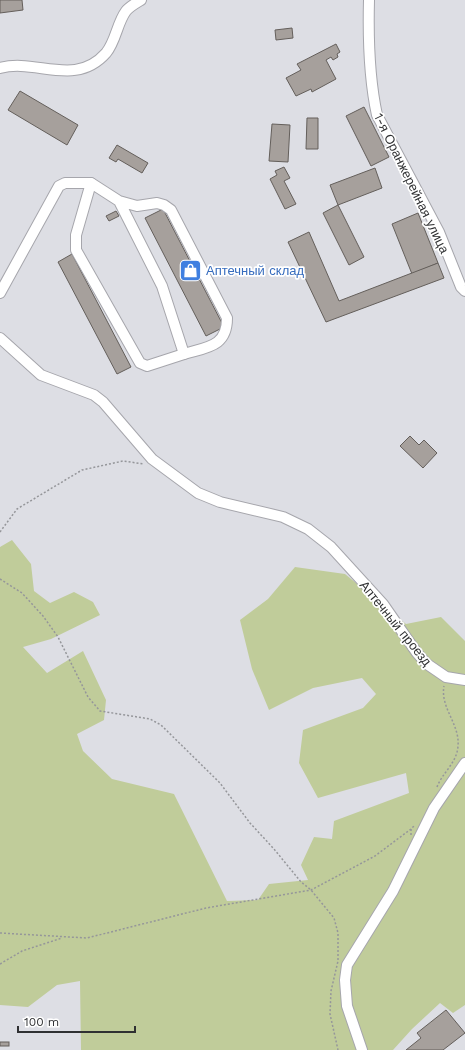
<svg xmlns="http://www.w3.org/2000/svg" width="465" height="1050" font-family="'Work Sans',sans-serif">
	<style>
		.green { fill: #c0cc9a }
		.building { fill: #a6a09c; stroke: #645f5b }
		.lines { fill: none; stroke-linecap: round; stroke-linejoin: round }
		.minor-casing { stroke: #a6a6ac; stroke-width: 12 }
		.path { stroke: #95969a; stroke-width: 1.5; stroke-dasharray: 2 2; stroke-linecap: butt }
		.minor { stroke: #fff; stroke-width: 10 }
		.labels { text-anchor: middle; stroke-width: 3.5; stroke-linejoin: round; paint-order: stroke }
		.street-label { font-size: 13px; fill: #2f3032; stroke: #fff }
		.shop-label { font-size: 13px; fill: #366cbe; stroke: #fff; text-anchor: start }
	</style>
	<rect width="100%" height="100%" fill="#dddee4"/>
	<polygon class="green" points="12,540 31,564 34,591 50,603 74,592 93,602 100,615 51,639 23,647 47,673 83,651 106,700 104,720 77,734 83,751 112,779 174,794 227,901 258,900 269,884 308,880 301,865 314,837 332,839 334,821 409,793 406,773 318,798 299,763 303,730 363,708 376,694 362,678 313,688 269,710 252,669 240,620 268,599 295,567 345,574 406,624 441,617 465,641 465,1005 453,1013 440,1003 412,1029 393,1050 81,1050 80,981 57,985 28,1007 0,1005 0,547"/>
	<g class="building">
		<polygon points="0,0 22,0 23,10 0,13"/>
		<polygon points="292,28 293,38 276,40 275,30"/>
		<polygon points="336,44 340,52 337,54 338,57 333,60 331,57 326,60 336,79 312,92 311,89 296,96 286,78 301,70 297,64"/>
		<polygon points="20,91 78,125 67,145 8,110"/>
		<polygon points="364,107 389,157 371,166 346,116"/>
		<polygon points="307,118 318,118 318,149 306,149"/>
		<polygon points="272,124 290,125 288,162 269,161"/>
		<polygon points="117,145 148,163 142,173 118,159 116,162 109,158"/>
		<polygon points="284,167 290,178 284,181 296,204 285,209 270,179 277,175 275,171"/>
		<polygon points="375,168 382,188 338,205 330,185"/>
		<polygon points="338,205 364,257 349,265 323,213"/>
		<polygon points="163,209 224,327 206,336 145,218"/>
		<polygon points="116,211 119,216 109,221 106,216"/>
		<polygon points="418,213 438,263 412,274 392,224"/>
		<polygon points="309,232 339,301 438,263 444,278 326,322 288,242"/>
		<polygon points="72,254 131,367 117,374 58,262"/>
		<polygon points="410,436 419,445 424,440 437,453 423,468 400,446"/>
		<polygon points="446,1010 465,1033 443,1050 406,1050 421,1038 417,1033"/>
		<rect x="0" y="1042" width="9" height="4"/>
	</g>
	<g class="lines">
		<defs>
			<g id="minor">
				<path d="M 369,0 C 368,38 369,78 377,115 L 439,232 L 461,287 L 465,291"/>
				<path d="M 0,68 C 36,58 75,88 106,53 C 116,41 117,23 126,11 C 129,7 136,3 141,0"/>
				<polyline points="91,183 76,235 76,250 140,363 147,366 184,354"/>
				<path d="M 0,293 L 59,186 L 65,183 L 91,183 L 119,201 L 137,206 L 157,203 L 164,205 L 171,210 L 227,318 C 227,347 207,347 184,354 L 162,286 L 119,201"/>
				<polyline points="0,338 41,375 94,395 103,402 152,459 198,493 220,502 283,517 308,529 331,547 383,604 417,653 427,664 446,677 465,680"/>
				<polyline points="362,1050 347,1006 345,980 347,965 393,891 434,808 465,763"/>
			</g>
		</defs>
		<use href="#minor" class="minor-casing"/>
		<g class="path">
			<polyline points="0,532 17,509 82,470 123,461 144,464"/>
			<polyline points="0,579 22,593 43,616 58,637 88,697 100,711 150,719 161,725 220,783 250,823 274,849 301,882 311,890 334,918 338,933 338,961 331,991 330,1014 338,1050"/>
			<path d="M 437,787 C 442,773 457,763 458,746 C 460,724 440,708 444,686"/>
			<polyline points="411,835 411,829 415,825"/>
			<polyline points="0,933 87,938 206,908 311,890 375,856 411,829"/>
			<polyline points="0,964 22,951 62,938"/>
		</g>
		<use href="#minor" class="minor"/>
	</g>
	<defs>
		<symbol id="shop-square" viewBox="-11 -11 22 22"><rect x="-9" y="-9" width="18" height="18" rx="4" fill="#3f7fe0" stroke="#fff"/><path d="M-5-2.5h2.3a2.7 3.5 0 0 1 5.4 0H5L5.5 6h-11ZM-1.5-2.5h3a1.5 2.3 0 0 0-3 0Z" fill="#fff"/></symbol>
	</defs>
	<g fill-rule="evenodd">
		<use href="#shop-square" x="178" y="258" width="25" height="25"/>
	</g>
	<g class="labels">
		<g class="street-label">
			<text transform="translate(412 183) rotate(64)" y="5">1-я Оранжерейная улица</text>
			<text transform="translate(396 623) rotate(51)" y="5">Аптечный проезд</text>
		</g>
		<g class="shop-label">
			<text x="206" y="275">Аптечный склад</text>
		</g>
	</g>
	<path d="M18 1026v6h117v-6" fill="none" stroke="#2f3032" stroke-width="2"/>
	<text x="24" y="1026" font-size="12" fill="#2f3032" stroke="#ffffff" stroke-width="3" paint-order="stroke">100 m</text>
</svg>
